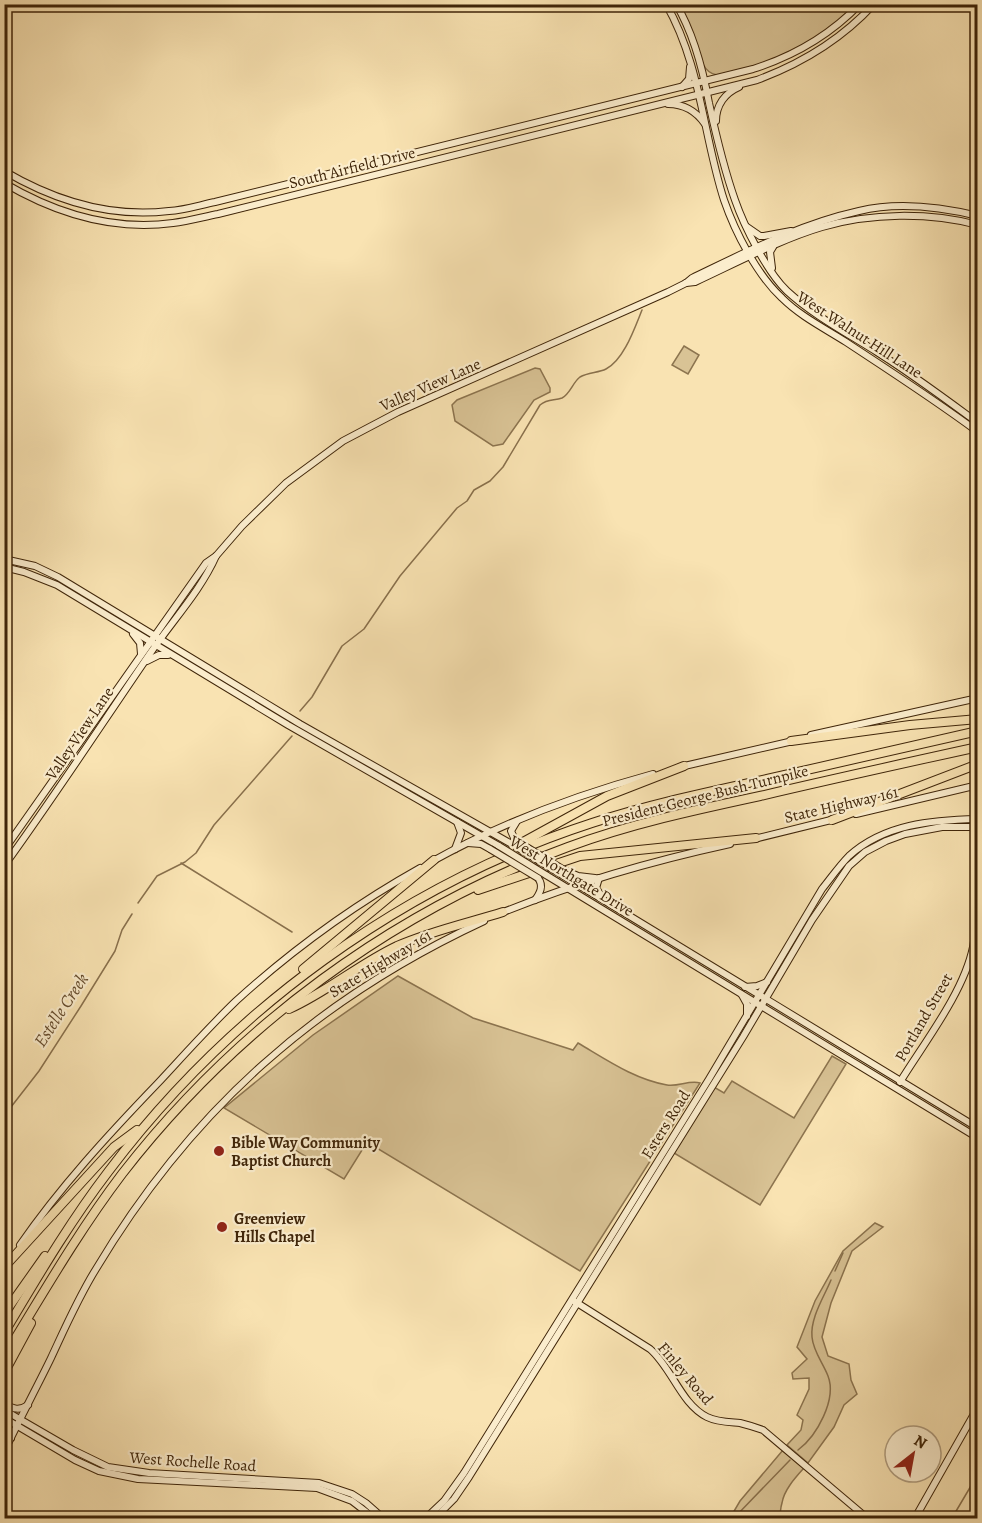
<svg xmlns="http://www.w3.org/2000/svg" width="982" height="1523" font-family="Alegreya,serif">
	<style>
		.green { fill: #d9c395; stroke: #8c744f; stroke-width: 1.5 }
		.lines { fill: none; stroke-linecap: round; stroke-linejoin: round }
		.stream { stroke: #89704c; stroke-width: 1.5 }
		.secondary-casing { stroke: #3f2509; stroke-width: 8 }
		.highway-casing { stroke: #3f2509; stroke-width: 10 }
		.secondary { stroke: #fbedcd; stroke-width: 6 }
		.highway { stroke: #f9e3b2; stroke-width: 8 }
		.secondary-bridge-casing { stroke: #3f2509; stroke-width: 8; stroke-linecap: butt }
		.secondary-bridge { stroke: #fbedcd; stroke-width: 6 }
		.poi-dot { fill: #8f2418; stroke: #fbedcd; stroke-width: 2 }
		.labels { text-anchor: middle; stroke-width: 4.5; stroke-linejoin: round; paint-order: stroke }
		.street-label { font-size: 16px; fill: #3f2509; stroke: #fbedcd }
		.poi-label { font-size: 16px; font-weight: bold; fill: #3f2509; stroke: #fbedcd; text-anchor: start }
		.water-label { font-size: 18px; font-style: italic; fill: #644a2b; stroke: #fbedcd }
	</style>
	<rect width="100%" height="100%" fill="#f9e3b2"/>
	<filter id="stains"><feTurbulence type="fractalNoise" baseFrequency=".00333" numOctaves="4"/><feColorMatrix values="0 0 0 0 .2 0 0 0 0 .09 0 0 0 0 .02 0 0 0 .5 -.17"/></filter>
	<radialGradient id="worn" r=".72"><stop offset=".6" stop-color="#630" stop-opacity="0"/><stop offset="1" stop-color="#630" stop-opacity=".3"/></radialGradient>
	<g class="green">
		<path d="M 679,5 L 857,5 C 841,19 824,33 805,45 C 790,54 734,76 717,75 C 710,74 706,70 703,64 Z"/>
		<polygon points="684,346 699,355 688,374 672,365"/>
		<polygon points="535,368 540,369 550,388 550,392 534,400 503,444 493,446 455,421 452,405 457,400"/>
		<path d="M 398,976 L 473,1018 L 573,1050 L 578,1043 C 607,1060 634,1079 667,1085 C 678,1087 689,1080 700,1083 L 580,1271 L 367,1142 L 344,1179 L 224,1108 L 313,1035 Z"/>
		<polygon points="832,1056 846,1064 760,1205 674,1153 714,1087 724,1093 732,1081 794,1118"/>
		<polygon points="875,1223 883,1227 852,1251 831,1303 822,1337 828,1356 849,1364 851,1380 857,1394 844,1405 834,1427 808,1463 787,1445 801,1430 803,1420 797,1415 809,1389 809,1378 793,1379 792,1373 807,1359 797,1347 815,1301 843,1251"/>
		<path d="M 783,1450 L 804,1468 C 795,1478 784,1490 782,1503 C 780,1509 781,1513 779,1518 L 730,1518 L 740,1501 Z"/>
	</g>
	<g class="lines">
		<g class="stream">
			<path d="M 300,711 L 312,697 L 342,646 L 364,629 L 400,576 L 457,508 L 467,501 L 474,490 L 490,481 L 503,467 L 540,405 C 548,398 554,401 562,398 C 570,394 573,382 580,377 C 588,372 598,373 606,369 C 624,360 635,327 642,310"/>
			<polyline points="181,863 292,932"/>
			<polyline points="138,903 157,876 185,862 196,853 214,825 292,736"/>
			<polyline points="4,1116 39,1071 81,1006 115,951 122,930 132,914"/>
			<polyline points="835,1271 843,1253"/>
			<path d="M 798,1450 C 817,1436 837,1399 828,1376 C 823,1363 813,1351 812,1337 C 810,1318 824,1297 831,1280"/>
			<polyline points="734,1518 790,1460"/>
			<polyline points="952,1518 978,1474"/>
		</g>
		<defs>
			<g id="secondary">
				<path d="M 666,4 C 701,65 703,135 724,200 C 735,232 757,275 782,298 C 800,316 824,328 846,342 C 890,371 935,400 978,432"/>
				<path d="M 676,4 C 694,34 703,70 709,103 C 716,135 724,169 735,200 C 744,226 767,272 787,291 C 813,315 847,333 877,352 C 912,374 944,398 978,423"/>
				<polyline points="682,87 689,79 690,67"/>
				<path d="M 668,104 C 684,104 696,111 705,124"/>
				<path d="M 716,121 C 716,105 725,93 739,87"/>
				<path d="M 4,171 C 55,201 110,218 169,211 C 185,210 200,205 215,202 L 753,69 C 794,56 830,35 860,4"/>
				<path d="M 4,183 C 55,213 113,231 173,223 C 188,221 203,217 218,214 L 757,80 C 803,63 841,40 874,4"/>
				<polyline points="747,227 760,236 764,236 791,231"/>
				<polyline points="772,268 770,252 773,247"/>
				<path d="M 686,283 L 695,282 C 734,264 781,239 822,227 C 871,213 928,212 978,225"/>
				<polyline points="4,559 35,566 58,577 300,724 515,846"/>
				<polyline points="4,567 24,572 57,585 288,725 499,846"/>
				<polyline points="133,634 140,643 141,654"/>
				<polyline points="147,661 159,655 168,655"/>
				<polyline points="811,735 978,698"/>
				<polyline points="680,767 793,741"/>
				<polyline points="856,814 978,785"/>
				<polyline points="754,839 835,819"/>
				<polyline points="515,840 511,831 517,821"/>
				<polyline points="468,843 481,844 490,849"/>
				<polyline points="455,849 461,833 457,822"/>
				<path d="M 4,850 L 206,563 L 216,556 L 242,526 L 286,483 L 343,441 L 398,412 L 668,292 L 686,283 L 692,278 C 746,252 800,224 859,211 C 896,202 941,207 978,216"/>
				<path d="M 431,862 C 501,823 576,795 653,774"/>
				<path d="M 4,866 C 54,797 101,725 149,655 C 171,622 200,592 216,556"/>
				<polyline points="554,870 978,1128"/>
				<polyline points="564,870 578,876 595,878"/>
				<polyline points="546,875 978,1138"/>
				<polyline points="599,878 596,888 602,897"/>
				<path d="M 535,900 C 540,893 544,886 538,878"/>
				<path d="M 501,913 C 575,883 652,861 730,844"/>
				<polyline points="745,987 757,986 767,982"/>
				<polyline points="742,995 747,1004 747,1016"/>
				<path d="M 900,1082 C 924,1043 964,992 973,947 C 977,927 977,906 978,886"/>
				<path d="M 20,1245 C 60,1187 109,1134 158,1083 C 184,1055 209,1027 236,1001 C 292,950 354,905 420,868"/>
				<path d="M 574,1301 L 650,1349 C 672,1368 681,1404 707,1417 C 717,1422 729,1422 740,1423 C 748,1425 755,1427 763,1430 L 867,1518"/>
				<path d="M 4,1404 C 14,1409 19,1411 28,1405"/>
				<polyline points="4,1410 73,1450 108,1467 149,1473 319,1483 352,1494 366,1503 383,1518"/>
				<polyline points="4,1418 75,1460 99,1471 138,1479 317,1488 352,1501 374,1518"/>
				<polyline points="4,1425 8,1427 11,1438"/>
				<path d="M 4,1452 C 19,1420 36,1389 51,1358 C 65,1328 78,1298 96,1269 C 191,1110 316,999 484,921"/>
				<path d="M 426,1518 L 444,1501 L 464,1473 L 709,1079 L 822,889 C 831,878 839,866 849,856 C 884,824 932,820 978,819"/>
				<polyline points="435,1518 454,1499 469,1477 743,1037 812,920 849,866 865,852 886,841 905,834 942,827 978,827"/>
				<polyline points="915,1518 978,1407"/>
			</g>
			<g id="highway">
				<polyline points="791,741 910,725 978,719"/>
				<polyline points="832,820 978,764"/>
				<polyline points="514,847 607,796 684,766"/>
				<polyline points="478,890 580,856 756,838"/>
				<polyline points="303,969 434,860"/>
				<path d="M 289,1009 C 327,992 359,964 397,946 C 431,931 468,923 503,912"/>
				<polyline points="7,1264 114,1147 137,1130"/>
				<polyline points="4,1314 45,1256"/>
				<path d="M 4,1333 C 37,1278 69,1223 108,1172 C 229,1011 401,885 592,823 C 650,804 708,792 767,779 C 837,763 907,747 978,731"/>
				<path d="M 4,1357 C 42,1295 78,1232 122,1174 C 236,1027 392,911 568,847 C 630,824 695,810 760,796 C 832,779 905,763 978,747"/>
				<polyline points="4,1373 31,1323"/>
			</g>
		</defs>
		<use href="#secondary" class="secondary-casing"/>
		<use href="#highway" class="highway-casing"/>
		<use href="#secondary" class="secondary"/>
		<use href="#highway" class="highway"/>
		<defs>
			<g id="secondary-bridge">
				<polyline points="515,840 564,870"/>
				<polyline points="499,846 546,875"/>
				<polyline points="515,846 554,870"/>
				<polyline points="490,849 538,878"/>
			</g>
		</defs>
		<use href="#secondary-bridge" class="secondary-bridge-casing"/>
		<use href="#secondary-bridge" class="secondary-bridge"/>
	</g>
	<g class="poi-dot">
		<circle cx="219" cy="1151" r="6"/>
		<circle cx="222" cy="1227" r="6"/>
	</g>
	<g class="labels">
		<g class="street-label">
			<text transform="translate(352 167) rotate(-14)" y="6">South Airfield Drive</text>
			<text transform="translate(860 334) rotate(33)" y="6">West Walnut Hill Lane</text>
			<text transform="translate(430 384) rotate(-24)" y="6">Valley View Lane</text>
			<text transform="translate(79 733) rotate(-56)" y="6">Valley View Lane</text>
			<text transform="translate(705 795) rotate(-14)" y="6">President George Bush Turnpike</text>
			<text transform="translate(841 804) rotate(-13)" y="6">State Highway 161</text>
			<text transform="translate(572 875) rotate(31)" y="6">West Northgate Drive</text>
			<text transform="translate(380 963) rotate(-31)" y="6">State Highway 161</text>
			<text transform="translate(923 1017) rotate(-60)" y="6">Portland Street</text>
			<text transform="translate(665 1124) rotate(-58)" y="6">Esters Road</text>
			<text transform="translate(686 1373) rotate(50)" y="6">Finley Road</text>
			<text transform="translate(193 1461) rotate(4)" y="6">West Rochelle Road</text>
		</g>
		<g class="poi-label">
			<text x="231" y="1148">Bible Way Community<tspan x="231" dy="18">Baptist Church</tspan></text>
			<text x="234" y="1224">Greenview<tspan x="234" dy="18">Hills Chapel</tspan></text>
		</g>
		<g class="water-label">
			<text transform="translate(61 1010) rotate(-57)" y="6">Estelle Creek</text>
		</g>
	</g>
	<rect width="982" height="1523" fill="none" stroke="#f9e3b2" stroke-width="24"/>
	<rect x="6" y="6" width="970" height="1511" fill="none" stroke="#3f2509" stroke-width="3"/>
	<rect x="12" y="12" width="958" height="1499" fill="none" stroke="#3f2509" stroke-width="1.5"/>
	<g transform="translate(913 1454) rotate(31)"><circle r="28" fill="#fbedcd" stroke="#b09d7f" stroke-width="1.5"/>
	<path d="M0-4.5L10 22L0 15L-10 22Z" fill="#8f2418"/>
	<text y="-9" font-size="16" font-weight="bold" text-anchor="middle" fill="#3f2509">N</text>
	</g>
	<rect width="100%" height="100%" filter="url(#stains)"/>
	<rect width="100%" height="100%" fill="url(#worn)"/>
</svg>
